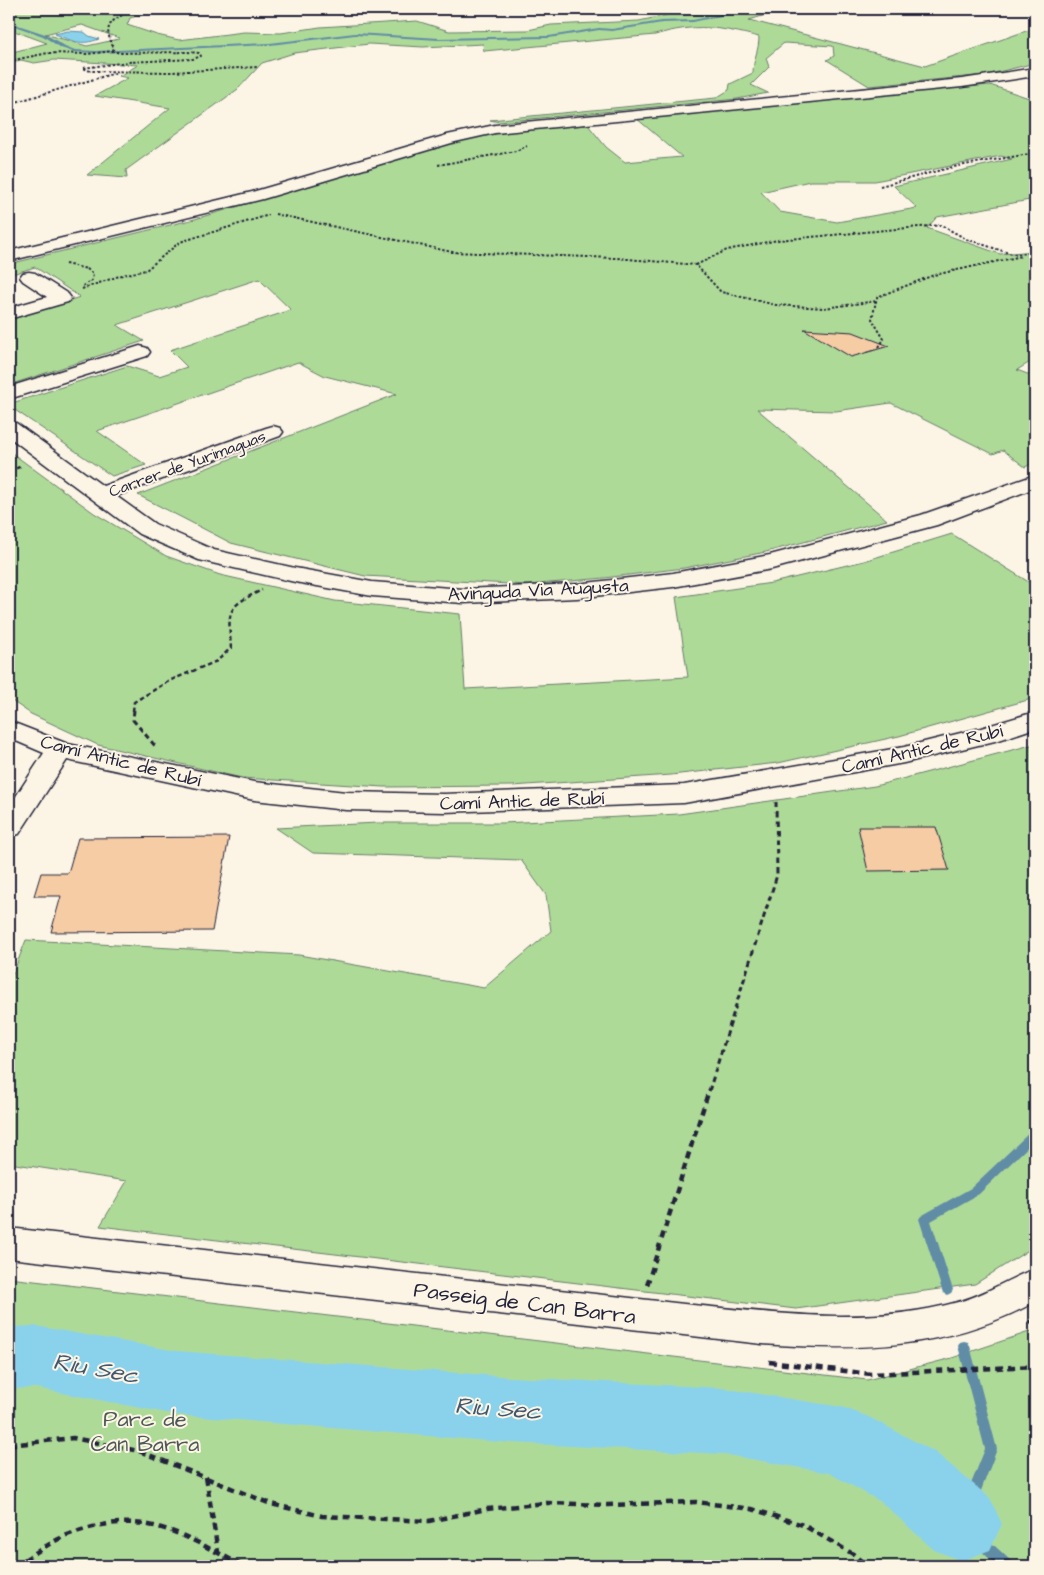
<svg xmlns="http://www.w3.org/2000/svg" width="1044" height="1575" font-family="'Architects Daughter',sans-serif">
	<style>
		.green { fill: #aeda98; stroke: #687e6a; fill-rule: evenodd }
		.water { fill: #8ad2eb; stroke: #608ca5 }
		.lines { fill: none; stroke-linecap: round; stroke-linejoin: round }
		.stream { fill: #608ca5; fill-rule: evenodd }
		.river { fill: #8ad2eb; fill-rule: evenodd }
		.building { fill: #f6cca5; stroke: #22223b }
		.minor-casing { stroke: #22223b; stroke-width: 3 }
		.major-casing { stroke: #22223b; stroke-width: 3 }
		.path-far3 { stroke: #22223b; stroke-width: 2; stroke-dasharray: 2.5 2; stroke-linecap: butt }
		.path-far2 { stroke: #22223b; stroke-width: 2.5; stroke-dasharray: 4.5 3; stroke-linecap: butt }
		.path-far1 { stroke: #22223b; stroke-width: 3; stroke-dasharray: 5.5 4; stroke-linecap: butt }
		.path { stroke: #22223b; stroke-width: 4.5; stroke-dasharray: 7 5; stroke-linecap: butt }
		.minor { fill: #fcf5e5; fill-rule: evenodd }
		.major { fill: #fcf5e5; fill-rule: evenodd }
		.labels { text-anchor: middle; stroke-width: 4; stroke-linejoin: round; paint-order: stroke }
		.far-street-label { font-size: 16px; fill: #22223b; stroke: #fcf5e5 }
		.street-label { font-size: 19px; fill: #22223b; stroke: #fcf5e5 }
		.near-street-label { font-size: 22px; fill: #22223b; stroke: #fcf5e5 }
		.near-park-label { font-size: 22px; fill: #4c5957; stroke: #fcf5e5 }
		.near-water-label { font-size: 24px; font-style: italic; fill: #415770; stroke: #fcf5e5 }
	</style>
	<rect width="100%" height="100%" fill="#fcf5e5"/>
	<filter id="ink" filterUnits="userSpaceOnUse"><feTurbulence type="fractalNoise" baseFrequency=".02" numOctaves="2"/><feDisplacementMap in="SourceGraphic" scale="10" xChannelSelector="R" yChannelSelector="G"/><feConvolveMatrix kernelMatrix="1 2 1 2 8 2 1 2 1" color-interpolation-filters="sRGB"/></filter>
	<g filter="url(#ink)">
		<g class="green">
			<path d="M 9,9 L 163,9 L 130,18 L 127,25 L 157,35 L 179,40 L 244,32 L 281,33 L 320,27 L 417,21 L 449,31 L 528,30 L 551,25 L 639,21 L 695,9 L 786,9 L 749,20 L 925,66 L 1032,29 L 1035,30 L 1035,63 L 986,75 L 869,86 L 827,60 L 834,56 L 833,46 L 784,43 L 766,58 L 769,67 L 751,85 L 768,93 L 737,99 L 499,122 L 490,120 L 716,98 L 729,90 L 730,84 L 753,73 C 753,59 759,51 759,37 C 720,27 694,23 655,35 L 484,51 L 483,44 L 423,47 L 369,44 L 294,53 L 262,63 L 238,89 L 126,170 L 127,178 L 87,175 L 170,108 L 95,96 L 128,78 L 119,76 L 138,65 L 54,60 L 34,63 L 21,60 L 9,63 L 9,53 L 47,43 L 9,29 ZM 82,25 L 119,38 L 119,39 L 87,46 L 45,34 Z"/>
			<path d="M 990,85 L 1035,100 L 1035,199 L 937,217 L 927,228 L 1000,254 L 1035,251 L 1035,359 L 1017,370 L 1035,377 L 1035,462 L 1025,467 L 1003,450 L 993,454 L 891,403 L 836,411 L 757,409 L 887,520 L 766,552 L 684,568 L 604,578 L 528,585 L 365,576 L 231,543 L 138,495 L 397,394 L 325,376 L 298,362 L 97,431 L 146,465 L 112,476 L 9,406 L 9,404 L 127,366 L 159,376 L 187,367 L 170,350 L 291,310 L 259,279 L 117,325 L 144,341 L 9,385 L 9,319 L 80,297 L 35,267 L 9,275 L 9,264 L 195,219 L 474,137 L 537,128 L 588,125 L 606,147 L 625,162 L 682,157 L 636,118 ZM 1001,156 L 1012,159 L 894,186 L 917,208 L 837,222 L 780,212 L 761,192 L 810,181 L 875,181 Z"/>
			<polygon points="9,451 94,513 166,556 220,575 335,601 460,614 465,689 688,677 676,597 772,583 864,561 952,534 1035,586 1035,698 899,736 778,763 671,775 512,786 384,787 242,778 98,745 31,714 9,699"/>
			<polygon points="1035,744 1035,1246 975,1284 796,1309 100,1226 127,1181 9,1163 9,984 26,940 299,955 484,988 551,931 546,895 521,860 313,853 276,828 378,823 503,823 679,814 875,786"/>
			<polygon points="9,1278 867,1380 952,1358 1035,1330 1035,1566 9,1566"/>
		</g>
		<path class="water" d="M 68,31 L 84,32 L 89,36 L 99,39 C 81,46 72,41 55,34 Z"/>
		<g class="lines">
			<g class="stream">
				<polygon points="746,9 753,9 693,22 662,23 612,31 599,30 549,38 439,40 355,35 270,45 96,53 73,52 61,48 43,36 9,24 9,22 45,34 65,46 75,50 96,51 270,43 355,33 439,38 549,36 599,28 612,29 662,21 693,20"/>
				<polygon points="1035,1130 1035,1140 979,1194 931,1221 953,1290 951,1293 947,1295 943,1293 919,1219 921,1216 971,1188 1031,1131"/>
				<polygon points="964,1341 968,1342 970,1346 997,1449 969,1522 1011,1561 1013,1566 997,1566 957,1528 955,1524 985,1449 958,1346 960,1342"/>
			</g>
			<polygon class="river" points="36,1326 177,1351 512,1377 722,1388 842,1407 869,1417 935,1452 990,1498 1002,1524 990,1550 962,1561 934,1550 881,1502 829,1473 722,1454 512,1443 177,1415 36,1388 9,1389 9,1327"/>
		</g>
		<g class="building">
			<polygon points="804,329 853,332 889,346 851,357"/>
			<polygon points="858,827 936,827 949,870 868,871"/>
			<polygon points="229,837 212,931 51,932 61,896 34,896 41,873 68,873 78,838"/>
		</g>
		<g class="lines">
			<defs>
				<g id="minor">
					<polygon points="29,272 35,273 68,294 71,298 68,302 9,319 9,308 47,297 23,281 20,277 23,273"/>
					<polygon points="140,346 147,348 150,352 147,356 9,399 9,387"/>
					<polygon points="9,421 16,423 103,486 266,428 273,426 280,428 283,432 280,436 116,496 155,524 214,550 295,568 372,582 463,589 577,584 673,573 770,555 921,515 1035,475 1035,488 937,525 772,569 673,587 577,598 463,603 372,596 295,582 199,560 139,534 9,437"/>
					<polygon points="1035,712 1035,728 999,740 904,763 684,803 444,812 346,810 254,800 67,760 19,834 9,837 9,807 44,753 9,738 9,721 68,744 254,782 346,792 444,794 684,785 904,747 981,728"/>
					<path d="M 9,1228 L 693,1305 C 779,1314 873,1326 958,1302 C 986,1295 1009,1278 1035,1269 L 1035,1302 C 945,1350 861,1351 762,1344 L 9,1258 Z"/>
				</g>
				<polygon id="major" points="1035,68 1035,76 962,87 495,133 455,142 263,199 9,261 9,251 252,192 447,135 495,125 962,79"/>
			</defs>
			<use href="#minor" class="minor-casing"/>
			<use href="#major" class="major-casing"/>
			<g class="path-far3">
				<polyline points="1028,9 1035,15"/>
				<path d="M 113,51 C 114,46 110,42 109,36 C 104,20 125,14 137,9"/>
				<polyline points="9,61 48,53 87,54 113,51 120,53 188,52 199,53 201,56 193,59 128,62 83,68 90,71 172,72 257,67"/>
				<polyline points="9,104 115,73"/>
				<polyline points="438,165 516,151 527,146"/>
				<polyline points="880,186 953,167 1035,153"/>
				<polyline points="275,214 452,252 616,258 696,265 721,292 776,305 824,308 877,301"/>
				<polyline points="65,264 87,269 93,274 92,280 81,287"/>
				<polyline points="696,265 727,250 778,240 941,225 966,239 1012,254 1035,253"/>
				<polyline points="82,289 122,275 146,270 180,242 269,215"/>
				<polyline points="879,347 884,339 872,319 877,297 934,275 1022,256"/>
			</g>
			<g class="path-far2">
				<polyline points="9,471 22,466"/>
				<path d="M 133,711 L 134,702 L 169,681 L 217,661 L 231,648 C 228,610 226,607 262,590"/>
			</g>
			<g class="path-far1">
				<polyline points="134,710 133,720 156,747"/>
				<polyline points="709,1091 777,875 776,802"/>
			</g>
			<g class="path">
				<polyline points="647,1285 709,1090"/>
				<polyline points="1030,1320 1035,1325"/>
				<polyline points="769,1362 871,1374 1035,1366"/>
				<polyline points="9,1445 73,1438 139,1451 271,1504 322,1516 429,1521 487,1509 547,1503 607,1505 696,1502 752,1509 803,1525 853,1554 867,1566"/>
				<polyline points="206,1477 218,1552"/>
				<path d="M 14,1566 C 32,1556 51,1541 70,1534 C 144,1507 179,1533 243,1566"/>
			</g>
			<use href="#minor" class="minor"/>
			<use href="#major" class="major"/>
		</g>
	</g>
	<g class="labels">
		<g class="far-street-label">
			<text transform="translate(187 463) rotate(-20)" y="6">Carrer de Yurimaguas</text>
		</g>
		<g class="street-label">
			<text transform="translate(538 589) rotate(-3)" y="7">Avinguda Via Augusta</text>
			<text transform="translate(922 748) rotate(-13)" y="7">Camí Antic de Rubí</text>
			<text transform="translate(121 760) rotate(14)" y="7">Camí Antic de Rubí</text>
			<text transform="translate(522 800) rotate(-2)" y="7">Camí Antic de Rubí</text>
		</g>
		<g class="near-street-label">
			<text transform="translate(525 1302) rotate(7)" y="8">Passeig de Can Barra</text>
		</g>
		<g class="near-park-label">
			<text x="145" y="1426">Parc de<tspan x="145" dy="25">Can Barra</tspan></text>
		</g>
		<g class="near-water-label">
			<text transform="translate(96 1368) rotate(10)" y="8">Riu Sec</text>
			<text transform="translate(498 1408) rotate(4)" y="8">Riu Sec</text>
		</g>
	</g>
	<rect width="1044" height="1575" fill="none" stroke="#fcf5e5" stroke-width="30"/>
	<rect x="15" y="15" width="1014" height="1545" fill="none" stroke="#22223b" stroke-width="2" filter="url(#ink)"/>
</svg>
